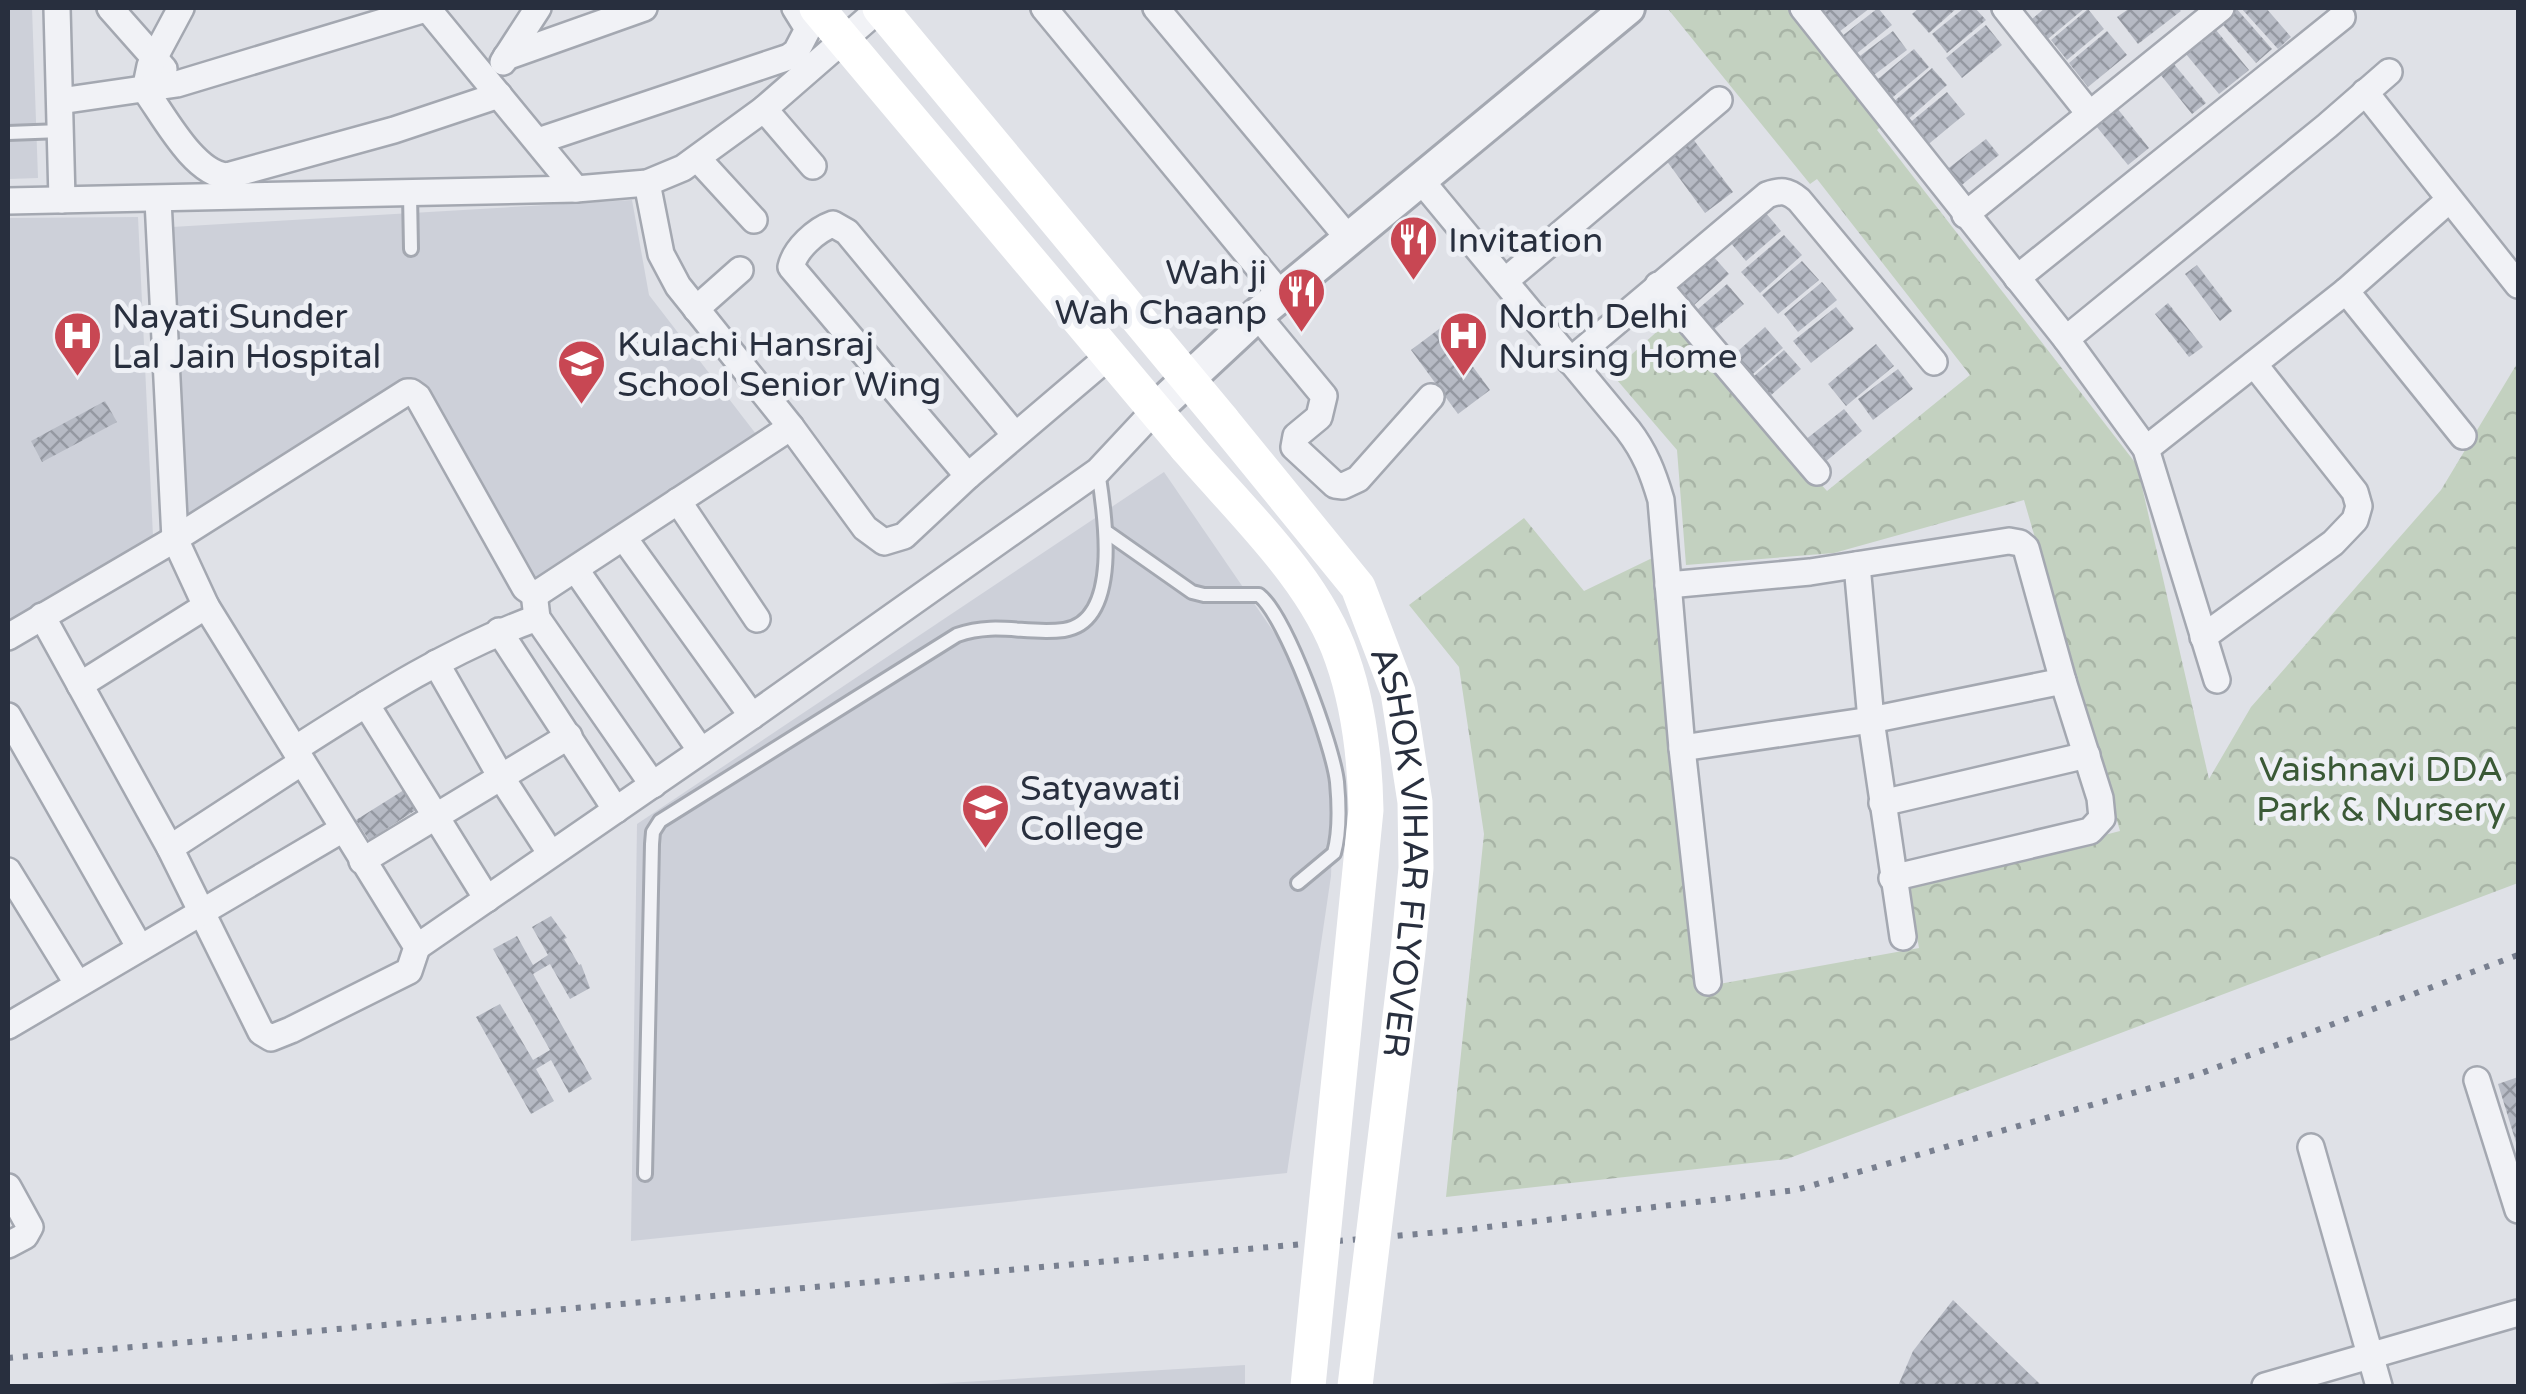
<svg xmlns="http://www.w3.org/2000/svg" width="2526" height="1394" font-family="'Varela Round',sans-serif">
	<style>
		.built { fill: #cdd0d9 }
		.park { fill: url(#park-crowns) }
		.building { fill: url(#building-cross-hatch) }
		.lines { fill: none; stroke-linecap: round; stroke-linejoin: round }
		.service-casing { stroke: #a4a8b1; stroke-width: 18 }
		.minor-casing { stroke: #a4a8b1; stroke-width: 30 }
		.tertiary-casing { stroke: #a4a8b1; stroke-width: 38 }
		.service { stroke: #f1f2f6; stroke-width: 12 }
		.minor { stroke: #f1f2f6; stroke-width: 25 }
		.tertiary { stroke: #f1f2f6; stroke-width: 32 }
		.secondary { stroke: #fff; stroke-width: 35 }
		.rail { stroke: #798090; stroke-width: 6; stroke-dasharray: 5 10; stroke-linecap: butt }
		.secondary-bridge { stroke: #fff; stroke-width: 35 }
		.labels { text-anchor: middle; stroke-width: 10; stroke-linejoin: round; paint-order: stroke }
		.poi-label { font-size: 35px; fill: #282f3e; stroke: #eef0f5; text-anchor: start }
		.park-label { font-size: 35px; fill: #3a5936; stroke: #eef0f5 }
		.street-label { font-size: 35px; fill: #282f3e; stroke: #eef0f5 }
	</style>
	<defs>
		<pattern id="park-crowns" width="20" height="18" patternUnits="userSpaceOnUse" patternTransform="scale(2.5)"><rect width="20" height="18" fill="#c3d1c0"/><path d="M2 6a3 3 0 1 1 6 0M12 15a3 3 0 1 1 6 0" fill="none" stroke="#a8b4a6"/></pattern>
		<pattern id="building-cross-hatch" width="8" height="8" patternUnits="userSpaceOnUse" patternTransform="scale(2.5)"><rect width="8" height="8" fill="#b6bac4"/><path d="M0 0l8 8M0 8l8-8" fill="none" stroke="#9498a1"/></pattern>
	</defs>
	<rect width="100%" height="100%" fill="#dfe1e7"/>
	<g class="built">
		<polygon points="8,8 32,8 38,178 8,179"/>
		<polygon points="632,200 649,295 756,434 536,583 413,379 181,525 172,227"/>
		<polygon points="138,217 153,537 8,625 8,218"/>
		<polygon points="1164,472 1295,663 1334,783 1331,876 1287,1173 631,1241 637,824"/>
		<polygon points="1245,1365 1245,1386 897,1386"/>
	</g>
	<polygon class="park" points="1792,8 1885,122 1877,130 2137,465 2209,779 2251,707 2441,490 2518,362 2518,883 1787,1159 1446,1197 1484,834 1459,667 1409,605 1524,518 1584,591 1675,547 1719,984 1919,948 1908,885 2120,831 2024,500 1834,553 1686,565 1677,450 1611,373 1672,318 1827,491 1970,375 1817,179 1810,184 1668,9"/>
	<g class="building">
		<polygon points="1822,8 1870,8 1835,35 1817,11"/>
		<polygon points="1878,8 1892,25 1851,58 1837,40"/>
		<polygon points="1919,8 1957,8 1929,33 1912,14"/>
		<polygon points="1964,8 1975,8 1986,20 1947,53 1932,34"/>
		<polygon points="2045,8 2085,8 2042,44 2026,24"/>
		<polygon points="2130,8 2178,8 2181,11 2138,44 2117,17"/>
		<polygon points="2229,8 2236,8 2272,49 2256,63 2217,18"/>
		<polygon points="2241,8 2266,8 2291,37 2278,49"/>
		<polygon points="2088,9 2104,29 2067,60 2051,40"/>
		<polygon points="2211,24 2249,70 2219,94 2181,48"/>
		<polygon points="1986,25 2002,45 1962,78 1946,58"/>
		<polygon points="1893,31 1907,50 1870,78 1856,59"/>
		<polygon points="2107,31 2127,55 2088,87 2069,63"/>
		<polygon points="1914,49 1929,67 1887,102 1872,84"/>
		<polygon points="2169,58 2206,103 2192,114 2156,69"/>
		<polygon points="1932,68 1947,85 1905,122 1890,105"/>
		<polygon points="1947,92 1965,114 1925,147 1907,125"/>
		<polygon points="2113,103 2149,148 2128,165 2092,121"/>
		<polygon points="1693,139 1733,192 1705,213 1666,160"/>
		<polygon points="1986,139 1999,155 1958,188 1945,171"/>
		<polygon points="1765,212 1781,231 1746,261 1730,242"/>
		<polygon points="1784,235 1802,255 1760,293 1741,272"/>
		<polygon points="1712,255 1729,274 1693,306 1676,287"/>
		<polygon points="1802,261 1819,280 1778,314 1762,295"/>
		<polygon points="2197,265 2232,311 2220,321 2185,274"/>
		<polygon points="1822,282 1837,300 1798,332 1784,314"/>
		<polygon points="1727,284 1744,304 1706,336 1690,316"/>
		<polygon points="2168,303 2203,347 2189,357 2155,314"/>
		<polygon points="1836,307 1854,329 1811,363 1793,341"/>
		<polygon points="1443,326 1490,390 1458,414 1411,350"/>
		<polygon points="1765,327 1783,348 1746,380 1729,359"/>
		<polygon points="1876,344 1894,366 1846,406 1828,384"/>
		<polygon points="1784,350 1801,369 1762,403 1745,384"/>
		<polygon points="1898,369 1913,389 1873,420 1858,399"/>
		<polygon points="105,401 117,422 42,462 31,441"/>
		<polygon points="1844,409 1862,431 1824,463 1805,440"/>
		<polygon points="407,788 419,808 369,840 356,820"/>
		<polygon points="551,916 567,938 564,939 579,965 581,964 590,988 570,999 550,964 533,974 592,1079 569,1093 551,1060 536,1069 554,1101 531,1114 476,1017 500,1004 533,1060 550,1050 493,949 517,936 533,965 548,955 532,927"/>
		<polygon points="2518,1077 2518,1149 2498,1084"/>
		<polygon points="1953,1300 2042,1386 1898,1386 1913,1351"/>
	</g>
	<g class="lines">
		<defs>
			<g id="service">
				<polyline points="8,133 61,131"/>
				<polyline points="410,194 411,249"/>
				<path d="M 1108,533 L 1192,592 L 1204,595 L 1259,595 C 1286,616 1333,746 1337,782 C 1339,804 1340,832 1334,853 L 1298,883"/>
				<path d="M 645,1174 L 652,844 L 653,832 L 660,821 L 957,635 C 997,621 1026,635 1064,630 C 1123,621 1104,509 1098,471"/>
			</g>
			<g id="minor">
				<polyline points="57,8 62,200"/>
				<polyline points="110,8 164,69"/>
				<path d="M 181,8 L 150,66 L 145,90 C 164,116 194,174 227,176 L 394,130 L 499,95"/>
				<polyline points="427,8 576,189"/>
				<polyline points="1044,8 1282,296"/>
				<polyline points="1156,8 1349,239"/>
				<polyline points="1803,8 2066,339 2146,449 2217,680"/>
				<polyline points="2005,8 2088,112"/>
				<polyline points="506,57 644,8"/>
				<polyline points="503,62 538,8"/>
				<polyline points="2365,92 2518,285"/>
				<polyline points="60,101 177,84 429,8"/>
				<polyline points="764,109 813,166"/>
				<polyline points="538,141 789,57 796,52 808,29 795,8"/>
				<polyline points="698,159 754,220"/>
				<path d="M 1419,178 L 1628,430 C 1645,452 1653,473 1661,500 L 1682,748 L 1708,982"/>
				<polyline points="647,183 661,254 678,286 791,427 865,528 884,542 904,536 968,476 1109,356"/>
				<polyline points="8,201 576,189 647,183 683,168 764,109 880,8"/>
				<polyline points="1965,215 2221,8"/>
				<polyline points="2017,278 2342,17"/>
				<polyline points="1505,281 1719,100"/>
				<polyline points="1658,285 1817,472"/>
				<polyline points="2346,291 2463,436"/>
				<polyline points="696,309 740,270"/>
				<polyline points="1257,315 1324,396 1319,417 1296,436 1294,447 1335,485 1343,486 1358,479 1431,397"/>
				<polyline points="2066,339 2327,126 2389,72"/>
				<path d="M 1570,361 L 1767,195 C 1781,190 1787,190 1799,200 L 1934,362"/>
				<polyline points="2146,449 2346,291 2449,200"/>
				<path d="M 968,476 L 791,267 C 795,249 816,230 833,224 L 847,232 L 1015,435"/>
				<polyline points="678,501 757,619"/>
				<polyline points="624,538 752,716"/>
				<polyline points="1857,565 1871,720 1903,937"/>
				<polyline points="576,570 701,751"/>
				<polyline points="1668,585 1810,572 2009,541 2020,543 2026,548 2063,681 2100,798 2102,818 2090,831 1892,878"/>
				<polyline points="535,601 537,618 653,785"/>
				<polyline points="42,616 170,848 261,1032 271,1038 291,1030 409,971 417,947 206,606 175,539 158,200"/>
				<polyline points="499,631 616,810"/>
				<polyline points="8,637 175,539 407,392 411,392 418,397 525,588 535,595 791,427"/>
				<polyline points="2203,637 2333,543 2355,520 2359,506 2355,492 2254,364"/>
				<polyline points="436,663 501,777 551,854"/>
				<polyline points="80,685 206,606"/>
				<polyline points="366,704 487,899"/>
				<polyline points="8,716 140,948"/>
				<polyline points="1682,748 1871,720 2063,681"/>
				<path d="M 295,749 C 373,699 450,649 537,618"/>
				<polyline points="1882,803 2087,755"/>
				<polyline points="170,848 302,762"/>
				<polyline points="362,861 569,736"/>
				<polyline points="8,871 77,983"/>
				<polyline points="417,947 752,716 1098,471 1155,410"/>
				<polyline points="8,1026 343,829"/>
				<polyline points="2477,1080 2518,1210"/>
				<polyline points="2311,1147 2379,1386"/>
				<polyline points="8,1187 30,1227 25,1236 8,1245"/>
				<polyline points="2265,1386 2518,1313"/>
			</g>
			<polyline id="tertiary" points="1155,410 1257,315 1628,8"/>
		</defs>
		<use href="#service" class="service-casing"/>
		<use href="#minor" class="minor-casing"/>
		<use href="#tertiary" class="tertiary-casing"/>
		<use href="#service" class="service"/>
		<use href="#minor" class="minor"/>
		<use href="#tertiary" class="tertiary"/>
		<g class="secondary">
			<polyline points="817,8 1187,448"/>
			<polyline points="880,8 1222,420"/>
		</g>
		<polyline class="rail" points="8,1358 1463,1230 1796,1190 2199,1074 2518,955"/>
		<g class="secondary-bridge">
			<path id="s1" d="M 1222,420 L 1358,587 L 1398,692 L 1415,802 L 1416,868 L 1408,951 L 1355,1386"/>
			<path d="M 1187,448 C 1240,510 1316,580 1342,658 C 1359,706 1365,759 1366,810 L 1308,1386"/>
		</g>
	</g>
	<defs>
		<symbol id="restaurant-pin" viewBox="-11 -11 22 30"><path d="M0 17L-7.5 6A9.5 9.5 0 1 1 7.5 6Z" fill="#c84753" stroke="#eef0f5"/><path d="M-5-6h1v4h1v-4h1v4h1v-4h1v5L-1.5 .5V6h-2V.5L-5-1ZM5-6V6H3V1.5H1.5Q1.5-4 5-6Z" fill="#fff"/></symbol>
		<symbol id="hospital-pin" viewBox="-11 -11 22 30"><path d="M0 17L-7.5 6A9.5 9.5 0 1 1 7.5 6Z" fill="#c84753" stroke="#eef0f5"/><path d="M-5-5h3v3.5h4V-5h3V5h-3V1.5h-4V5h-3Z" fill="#fff"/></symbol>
		<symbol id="school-pin" viewBox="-11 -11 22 30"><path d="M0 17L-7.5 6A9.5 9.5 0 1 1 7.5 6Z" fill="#c84753" stroke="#eef0f5"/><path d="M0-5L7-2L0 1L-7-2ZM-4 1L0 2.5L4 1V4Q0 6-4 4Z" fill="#fff"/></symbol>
	</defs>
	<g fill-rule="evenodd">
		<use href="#restaurant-pin" x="1386" y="212" width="55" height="75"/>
		<use href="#restaurant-pin" x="1274" y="264" width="55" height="75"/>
		<use href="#hospital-pin" x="50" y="308" width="55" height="75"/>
		<use href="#hospital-pin" x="1436" y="308" width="55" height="75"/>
		<use href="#school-pin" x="554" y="336" width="55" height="75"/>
		<use href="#school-pin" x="958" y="780" width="55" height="75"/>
	</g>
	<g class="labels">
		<g class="poi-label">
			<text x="1448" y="252">Invitation</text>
			<text x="1267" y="284" text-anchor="end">Wah ji<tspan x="1267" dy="40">Wah Chaanp</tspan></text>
			<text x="112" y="328">Nayati Sunder<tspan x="112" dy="40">Lal Jain Hospital</tspan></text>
			<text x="1498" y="328">North Delhi<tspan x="1498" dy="40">Nursing Home</tspan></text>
			<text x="617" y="356">Kulachi Hansraj<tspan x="617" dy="40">School Senior Wing</tspan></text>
			<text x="1020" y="800">Satyawati<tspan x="1020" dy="40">College</tspan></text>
		</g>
		<g class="park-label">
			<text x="2381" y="781">Vaishnavi DDA<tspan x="2381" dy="40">Park &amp; Nursery</tspan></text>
		</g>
		<g class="street-label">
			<text dy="12" stroke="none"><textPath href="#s1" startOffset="488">ASHOK VIHAR FLYOVER</textPath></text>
		</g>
	</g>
	<rect width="2526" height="1394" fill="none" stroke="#282f3e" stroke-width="20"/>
</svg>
